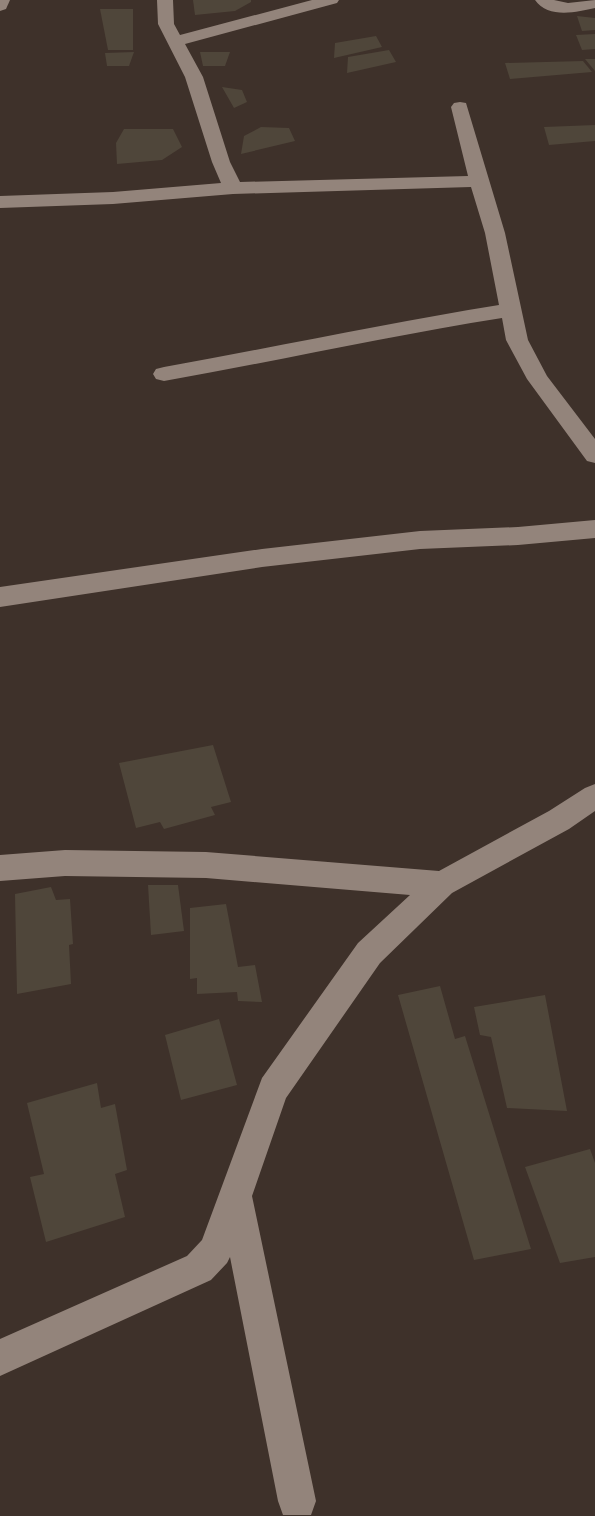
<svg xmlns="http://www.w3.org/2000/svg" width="595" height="1516" font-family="Lato,sans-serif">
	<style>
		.building { fill: #4f463a }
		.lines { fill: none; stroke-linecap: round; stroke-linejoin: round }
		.street { fill: #93847b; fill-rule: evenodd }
	</style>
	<rect width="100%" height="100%" fill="#3e312a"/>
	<g class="building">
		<polygon points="193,0 251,0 251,2 235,11 195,15"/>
		<polygon points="100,9 133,9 133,50 108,50"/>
		<polygon points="577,16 595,18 595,30 582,31"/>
		<polygon points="595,34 595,49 582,50 576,35"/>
		<polygon points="376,36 382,47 334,58 335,43"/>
		<polygon points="389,50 396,62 347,73 348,57"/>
		<polygon points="134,52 129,66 107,66 105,53"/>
		<polygon points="200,52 230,52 225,66 203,66"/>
		<polygon points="585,59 595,59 595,71"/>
		<polygon points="583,61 592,72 510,79 505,63"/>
		<polygon points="222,87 242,90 247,102 234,108"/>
		<polygon points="595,125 595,141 549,145 544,127"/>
		<polygon points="261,127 289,128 295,141 241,154 244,136"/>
		<polygon points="124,129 173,129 182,147 162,160 117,164 116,143"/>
		<polygon points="213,745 231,802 211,807 215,815 164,829 160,822 136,828 119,763"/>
		<polygon points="148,885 178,885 184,931 151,935"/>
		<polygon points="51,887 56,900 70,899 73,944 69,945 71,984 17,994 15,894"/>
		<polygon points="226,904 238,967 255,965 262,1002 238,1001 237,992 197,994 197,978 190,979 190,908"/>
		<polygon points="440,986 455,1039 465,1036 531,1249 474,1260 398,995"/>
		<polygon points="545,995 567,1111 507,1108 491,1037 480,1035 474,1007"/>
		<polygon points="219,1019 237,1085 181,1100 165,1035"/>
		<polygon points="97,1083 101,1108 115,1104 127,1170 115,1174 125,1217 46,1242 30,1177 44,1174 27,1103"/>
		<polygon points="590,1149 595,1163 595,1257 560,1263 525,1167"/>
	</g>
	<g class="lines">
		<g class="street">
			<polygon points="0,0 10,0 6,9 0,11"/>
			<path d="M 157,0 L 173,0 L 174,24 L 180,35 L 312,0 L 339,0 L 337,3 L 185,44 L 203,77 L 230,162 L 240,182 L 468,176 L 451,107 L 454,103 L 460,102 L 466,103 L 505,233 L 528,340 L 547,376 L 595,439 L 595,463 L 587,461 L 527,379 L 506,340 L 502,318 C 389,336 277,361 164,381 L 156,379 L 153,374 L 156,369 L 164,367 C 276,347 387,323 499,305 L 485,233 L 471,187 L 233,194 L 113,204 L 0,208 L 0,196 L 113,192 L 221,183 L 212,162 L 185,77 L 158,24 Z"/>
			<path d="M 535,0 L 554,0 L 568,3 L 595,0 L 595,8 C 577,12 548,19 535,0 Z"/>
			<polygon points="595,520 595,538 518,545 420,549 262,567 0,607 0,587 262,549 420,531 518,527"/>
			<polygon points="595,784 595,811 569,829 452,893 380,963 286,1098 252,1196 316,1501 311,1515 283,1515 278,1501 230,1257 227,1263 211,1280 0,1376 0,1339 187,1256 202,1240 262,1078 358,943 410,895 206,878 65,876 0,881 0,855 65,850 206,852 439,871 549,811 585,788"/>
		</g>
	</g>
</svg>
